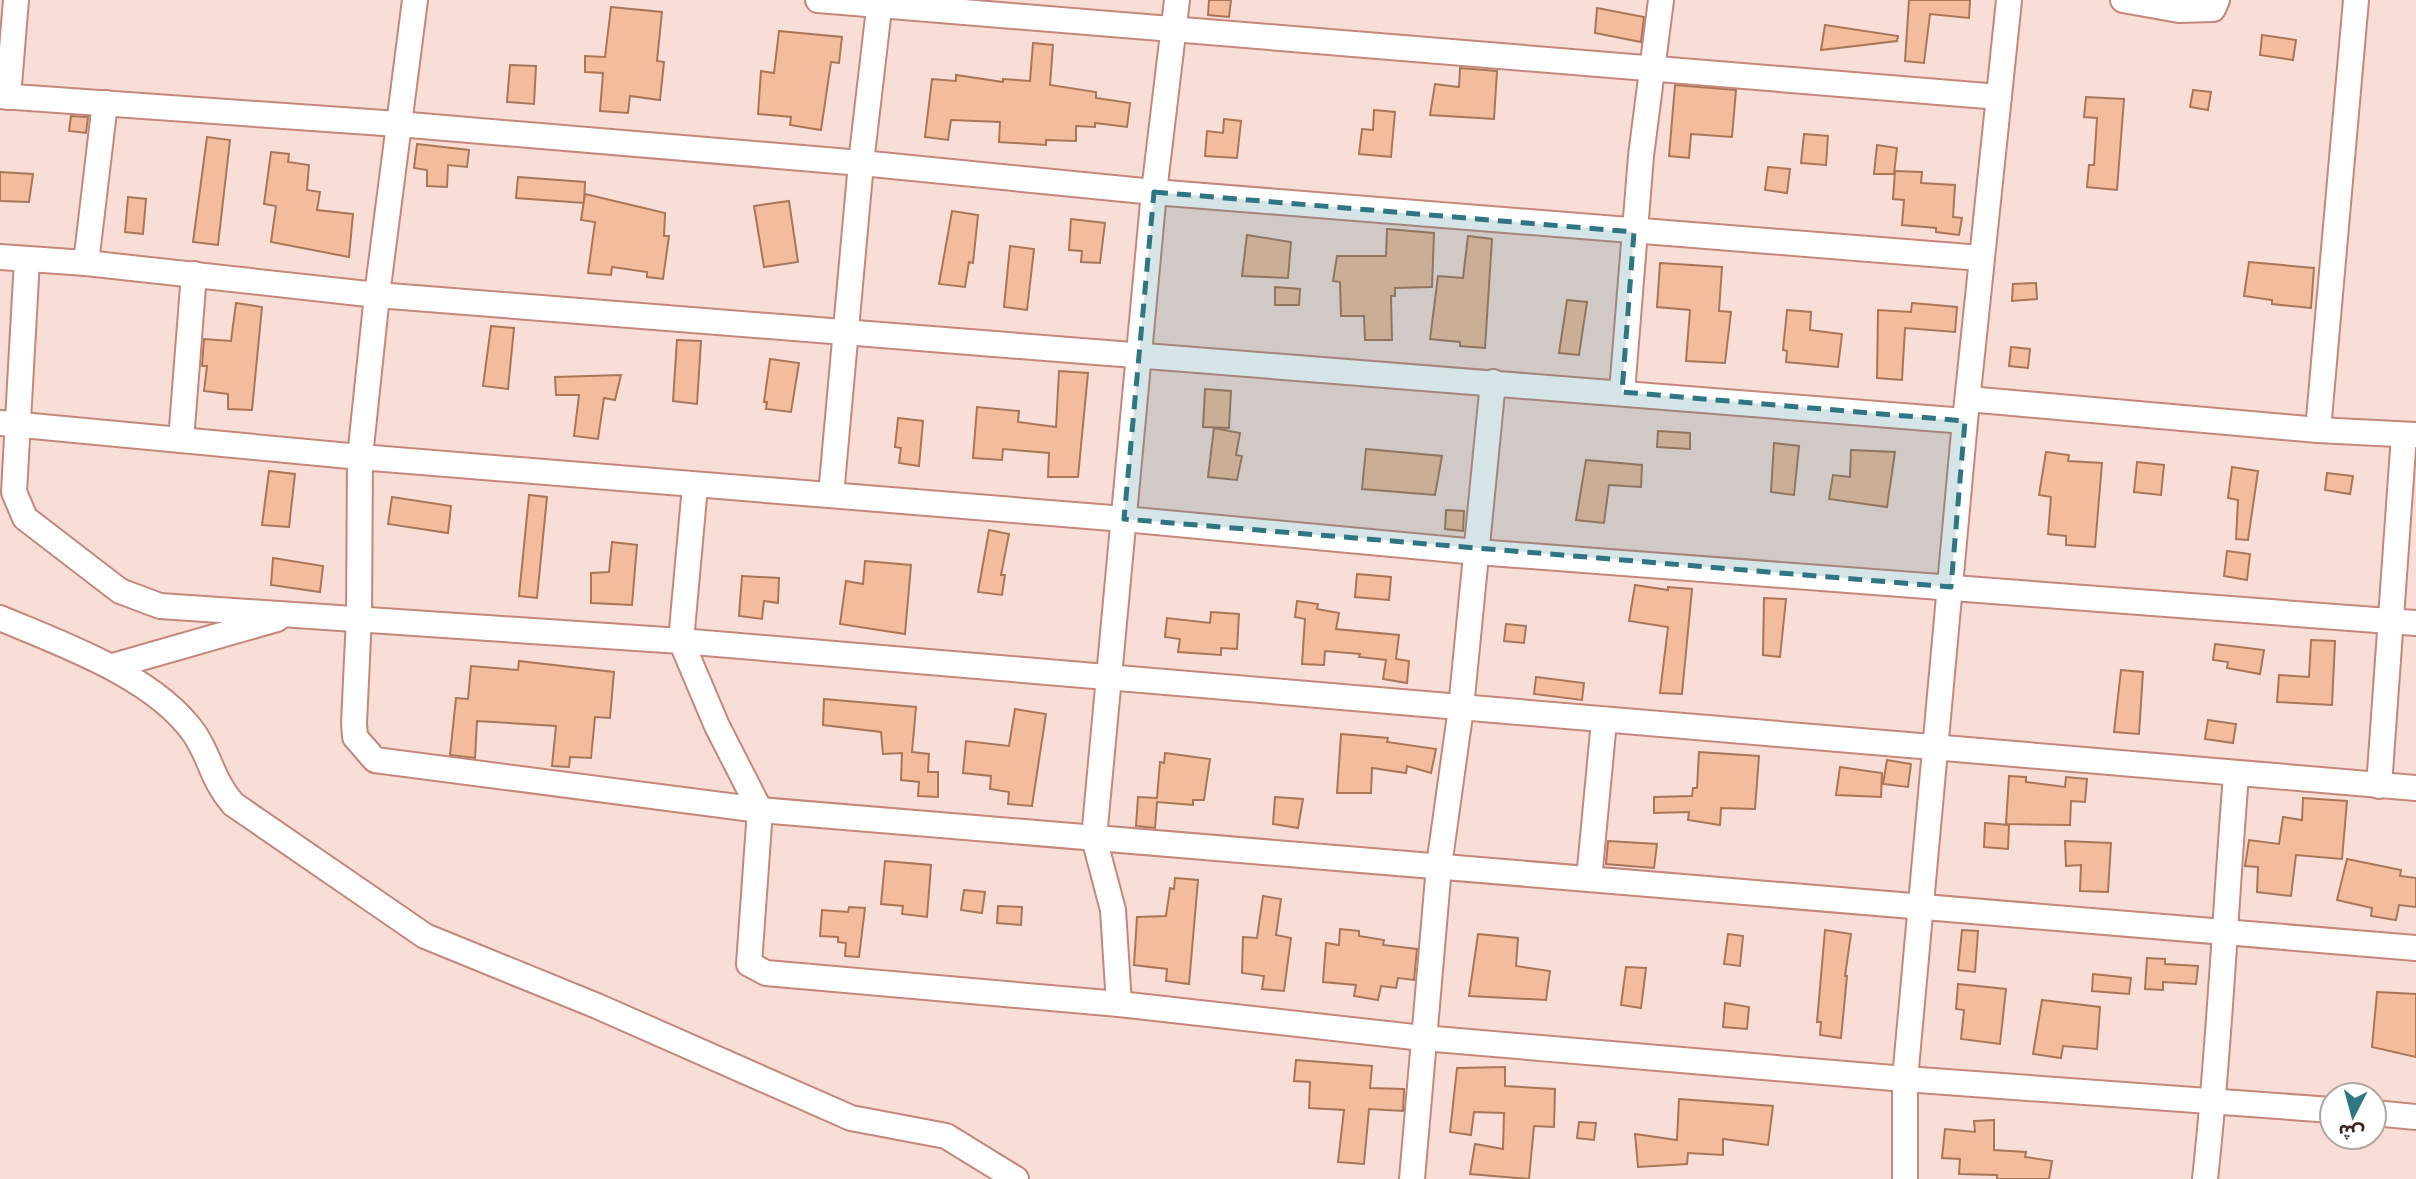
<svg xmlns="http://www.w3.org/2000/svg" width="2416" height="1179" font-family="Signika,'Noto Sans Arabic',sans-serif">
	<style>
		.building { fill: #f3bc9c; stroke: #a97658; stroke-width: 2 }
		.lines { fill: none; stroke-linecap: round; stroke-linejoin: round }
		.street-casing { stroke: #c4877c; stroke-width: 28 }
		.street { stroke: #fff; stroke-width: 24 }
		.marked { fill: #2f7682; fill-opacity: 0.2; stroke: #2f7682; stroke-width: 5; stroke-dasharray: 14 9; stroke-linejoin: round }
	</style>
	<rect width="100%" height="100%" fill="#f9ded8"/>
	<g class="building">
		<polygon points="1209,0 1231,0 1229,17 1208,15"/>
		<polygon points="1909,0 1970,0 1969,18 1930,14 1924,63 1905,61"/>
		<polygon points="611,7 662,12 657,61 664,62 660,100 630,96 628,113 600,111 603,73 585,72 585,56 605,57"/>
		<polygon points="1597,8 1644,17 1641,42 1595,33"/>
		<polygon points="1825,25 1898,36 1897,41 1821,50"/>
		<polygon points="779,31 842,37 839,63 831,62 821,130 790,125 791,117 758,114 761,71 774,73"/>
		<polygon points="2262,35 2296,40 2293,60 2260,55"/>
		<polygon points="1033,43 1053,45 1050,85 1096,92 1096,98 1130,103 1127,127 1095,123 1095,127 1076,126 1076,141 1046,140 1046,145 999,142 1000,122 951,120 948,140 925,137 932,79 956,81 956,75 1003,82 1003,79 1030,81"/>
		<polygon points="510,65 536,66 534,104 507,102"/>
		<polygon points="1460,68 1497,71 1494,119 1430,115 1435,84 1459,87"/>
		<polygon points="1675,85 1736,90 1732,137 1691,134 1689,158 1669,156"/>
		<polygon points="2193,90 2211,92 2208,110 2190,107"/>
		<polygon points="2086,97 2124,99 2117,190 2087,187 2089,165 2094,165 2097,118 2084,117"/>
		<polygon points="1374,110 1395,112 1391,157 1359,154 1362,129 1373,130"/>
		<polygon points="71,116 88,117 86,133 69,131"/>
		<polygon points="1224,119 1241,121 1237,158 1205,156 1207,131 1223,133"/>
		<polygon points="1804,134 1828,136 1826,165 1801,163"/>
		<polygon points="207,137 230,140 218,245 193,242"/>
		<polygon points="417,144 469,150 467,167 448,165 447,187 427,186 427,170 414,168"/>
		<polygon points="1877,145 1897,148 1894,174 1874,174"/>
		<polygon points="271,152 289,154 288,162 309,165 307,190 320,192 317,210 353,214 349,257 271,242 276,206 264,204"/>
		<polygon points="1768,167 1790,169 1787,193 1765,190"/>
		<polygon points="1895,171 1922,172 1921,183 1955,185 1953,217 1962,218 1959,235 1936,232 1936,228 1902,225 1904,200 1893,199"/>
		<polygon points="0,172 33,174 29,202 0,201"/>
		<polygon points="518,177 585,182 584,203 516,198"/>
		<polygon points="585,194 665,213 664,236 669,236 663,279 647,277 647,272 612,267 611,275 588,273 595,222 581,220"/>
		<polygon points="128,197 146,199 143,234 125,232"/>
		<polygon points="789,201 798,262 764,267 754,206"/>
		<polygon points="952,211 978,215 973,263 969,262 965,287 939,284"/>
		<polygon points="1071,219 1105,223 1100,263 1081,262 1082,251 1069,250"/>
		<polygon points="1387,229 1434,233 1432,287 1395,288 1395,296 1391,296 1392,340 1365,340 1364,316 1341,316 1340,282 1333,281 1337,256 1386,256"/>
		<polygon points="1247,235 1291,242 1288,278 1242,276"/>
		<polygon points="1468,236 1492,239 1485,348 1460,346 1460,342 1430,339 1438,276 1463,278"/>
		<polygon points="1010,246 1034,249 1027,310 1004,307"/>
		<polygon points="2249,262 2314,268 2311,308 2272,304 2272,300 2244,296"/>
		<polygon points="1660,263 1722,267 1719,311 1731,312 1725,363 1686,361 1690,310 1657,307"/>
		<polygon points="2036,283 2037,299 2012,301 2013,284"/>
		<polygon points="1275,287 1300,289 1299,305 1275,305"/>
		<polygon points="1567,300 1587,302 1579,355 1559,353"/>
		<polygon points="236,303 262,307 252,410 228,409 228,394 204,391 207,366 202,366 204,339 231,341"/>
		<polygon points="1912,303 1957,307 1955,332 1905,328 1902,380 1877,378 1878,310 1911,312"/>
		<polygon points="1787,310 1811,312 1810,330 1842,334 1838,367 1786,362 1787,351 1783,350"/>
		<polygon points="491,326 514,328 508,389 483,386"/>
		<polygon points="677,340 701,341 697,404 673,401"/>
		<polygon points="2011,347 2030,349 2028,368 2009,366"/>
		<polygon points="770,359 799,363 791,412 766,409 767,402 764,402"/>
		<polygon points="1059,371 1088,373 1078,477 1048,477 1049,453 1003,449 1002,460 973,458 977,407 1019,411 1018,422 1056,427"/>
		<polygon points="621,375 615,400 604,398 598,439 574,436 579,395 556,395 555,377"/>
		<polygon points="1205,389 1231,391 1229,428 1203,427"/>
		<polygon points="898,418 923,421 919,466 899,463 901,448 895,447"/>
		<polygon points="1214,428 1240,433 1236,455 1242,456 1237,480 1208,477"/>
		<polygon points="1658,431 1690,433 1690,449 1657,447"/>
		<polygon points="1774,443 1799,446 1794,495 1771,492"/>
		<polygon points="1366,449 1442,456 1435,495 1362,489"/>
		<polygon points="1851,450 1895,452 1887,507 1829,499 1833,475 1850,477"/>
		<polygon points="2046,452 2069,455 2068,461 2102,463 2095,547 2066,545 2066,536 2048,534 2051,497 2039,495"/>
		<polygon points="1586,460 1642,465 1641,487 1609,485 1604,523 1576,520"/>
		<polygon points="2137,462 2164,465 2161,495 2134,492"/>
		<polygon points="2232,467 2258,471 2248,540 2236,539 2238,500 2228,498"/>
		<polygon points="269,471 295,474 289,527 262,525"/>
		<polygon points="2327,473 2353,476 2350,494 2325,490"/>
		<polygon points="529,495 547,497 537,598 519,596"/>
		<polygon points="392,497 451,506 448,533 388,524"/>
		<polygon points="1446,510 1464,511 1463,531 1445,529"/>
		<polygon points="989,530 1009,534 1001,575 1005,575 1002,595 978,592"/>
		<polygon points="612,542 637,545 632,605 591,603 591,573 609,572"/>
		<polygon points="2227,551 2250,554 2247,580 2224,576"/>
		<polygon points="273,558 323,566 320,592 271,585"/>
		<polygon points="865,561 911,565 905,634 840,624 846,581 863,584"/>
		<polygon points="1357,574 1391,577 1389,600 1355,597"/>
		<polygon points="742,576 779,578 778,603 764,601 762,619 739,616"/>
		<polygon points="1635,585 1668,590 1668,587 1692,589 1682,694 1660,693 1668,627 1629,621"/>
		<polygon points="1764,598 1786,599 1780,657 1763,655"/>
		<polygon points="1297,601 1318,604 1317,609 1339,613 1336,629 1399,635 1396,659 1409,661 1407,683 1383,679 1386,660 1359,657 1360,654 1325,651 1324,665 1302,664 1305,619 1295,617"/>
		<polygon points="1211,612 1239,614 1237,649 1221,648 1221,655 1178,652 1180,639 1165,637 1167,618 1210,623"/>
		<polygon points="1506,624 1526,626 1524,643 1504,641"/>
		<polygon points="2311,640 2335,641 2332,705 2277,702 2279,675 2309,677"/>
		<polygon points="2215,644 2264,650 2260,674 2227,668 2228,662 2213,660"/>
		<polygon points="519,661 614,672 610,718 595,717 591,758 570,757 569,767 552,766 556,726 477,721 475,758 450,755 456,698 468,699 471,666 518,670"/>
		<polygon points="2121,670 2143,672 2139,734 2114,732"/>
		<polygon points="1536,677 1584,683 1582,700 1534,694"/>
		<polygon points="824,699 916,707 912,752 929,754 928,772 938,772 938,797 918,796 919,782 901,780 902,753 883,754 881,732 823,725"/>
		<polygon points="1015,709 1046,714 1032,806 1008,804 1009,792 990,789 991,776 963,773 966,741 1009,746"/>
		<polygon points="2208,720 2236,724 2233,743 2205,739"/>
		<polygon points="1341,734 1388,738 1387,742 1436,749 1431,773 1407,766 1406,773 1372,768 1371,793 1337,793"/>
		<polygon points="1699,752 1759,756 1755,809 1721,808 1720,825 1688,820 1689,812 1654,813 1654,797 1692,796 1693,788 1697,788"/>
		<polygon points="1165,753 1210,759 1204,800 1193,800 1193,805 1157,802 1155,828 1136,826 1138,797 1157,798 1160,762 1164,763"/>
		<polygon points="1887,760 1911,764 1908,787 1883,784"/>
		<polygon points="1840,767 1882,773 1881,797 1836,795"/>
		<polygon points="2009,776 2026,777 2026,782 2065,787 2066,777 2087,779 2085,802 2071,801 2070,825 2006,824"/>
		<polygon points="1275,797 1303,799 1298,828 1273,824"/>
		<polygon points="2303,798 2347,801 2342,859 2296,855 2291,896 2257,892 2258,867 2245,866 2249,840 2279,844 2283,817 2302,820"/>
		<polygon points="1985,823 2009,825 2008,849 1984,847"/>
		<polygon points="1608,841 1657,844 1654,868 1606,864"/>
		<polygon points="2065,841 2111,843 2108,892 2080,891 2081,865 2066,866"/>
		<polygon points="2347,859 2401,870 2400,876 2416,878 2416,907 2399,905 2396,920 2371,916 2372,908 2337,900"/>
		<polygon points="885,861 931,865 927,917 902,914 903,906 881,904"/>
		<polygon points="1175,878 1198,880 1189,984 1166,981 1167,969 1134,965 1137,917 1166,916 1170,888 1174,889"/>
		<polygon points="964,890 985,892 982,913 961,910"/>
		<polygon points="1263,896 1281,899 1276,935 1291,938 1284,991 1262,989 1264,976 1242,973 1243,937 1257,938"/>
		<polygon points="998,906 1022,907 1021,925 997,923"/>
		<polygon points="849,907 865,908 859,957 845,956 846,943 838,942 838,937 820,936 822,910 848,912"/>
		<polygon points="1340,929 1359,931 1359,936 1384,940 1383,945 1417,949 1414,980 1398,978 1396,988 1381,986 1378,1000 1354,996 1356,985 1323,982 1326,943 1339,945"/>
		<polygon points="1825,930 1851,934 1845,976 1847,976 1841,1038 1820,1035 1821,1022 1817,1022"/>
		<polygon points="1962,930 1978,931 1975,972 1958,970"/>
		<polygon points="1478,934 1518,938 1516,966 1550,971 1546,1000 1469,996"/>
		<polygon points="1728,934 1743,936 1740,966 1724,964"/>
		<polygon points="2147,958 2165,959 2165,964 2198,966 2196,984 2163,982 2163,990 2145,989"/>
		<polygon points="1626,967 1646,968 1641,1008 1621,1005"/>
		<polygon points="2093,974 2131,978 2129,994 2092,991"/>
		<polygon points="1958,984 2006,989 2000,1044 1961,1039 1964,1010 1956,1009"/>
		<polygon points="2377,992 2416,994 2416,1057 2372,1047"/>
		<polygon points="2042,1000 2100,1007 2097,1049 2063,1046 2061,1058 2033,1054"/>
		<polygon points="1725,1003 1749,1007 1747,1029 1723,1027"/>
		<polygon points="1296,1060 1372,1066 1370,1088 1404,1089 1403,1111 1369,1109 1364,1164 1338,1162 1344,1110 1309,1108 1310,1082 1294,1081"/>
		<polygon points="1505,1067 1505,1086 1555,1089 1554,1127 1534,1126 1529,1179 1470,1174 1475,1144 1503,1149 1504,1113 1474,1112 1471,1135 1450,1132 1457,1068"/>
		<polygon points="1679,1099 1773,1106 1768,1145 1723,1139 1723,1155 1688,1153 1687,1164 1638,1167 1635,1134 1677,1140"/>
		<polygon points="1994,1120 1994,1150 2026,1152 2025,1157 2052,1161 2049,1179 1997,1179 1997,1175 1959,1174 1960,1159 1942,1158 1945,1129 1975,1132 1974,1121"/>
		<polygon points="1579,1122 1596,1123 1594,1140 1577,1138"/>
	</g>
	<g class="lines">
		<defs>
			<g id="street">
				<polyline points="415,0 377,295 360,457 359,617 354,723 355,737 375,760 760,810 2416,948"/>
				<polyline points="818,0 1999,97"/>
				<polyline points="2123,0 2179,10 2213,9 2217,0"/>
				<polyline points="0,96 398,124 861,163 1154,192 1981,258"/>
				<polyline points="8,97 16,0"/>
				<polyline points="0,257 86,263 377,295 1965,421"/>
				<polyline points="27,260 14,492 25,518 120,591 160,606 681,641 2416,788"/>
				<polyline points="86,263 105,103"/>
				<polyline points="1622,392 1641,156 1661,0"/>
				<polyline points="1968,399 2318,430 2416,435"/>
				<polyline points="0,423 360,457 1124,519 1477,552 2416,623"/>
				<polyline points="2318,430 2356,0"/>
				<polyline points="181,440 194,274"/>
				<polyline points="695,486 681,641 717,726 760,810 749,964 766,973 1119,1004 1423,1038 1905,1079 2332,1110"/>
				<polyline points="831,495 861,163 880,0"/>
				<path d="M 0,618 C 61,644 154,676 194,733 C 210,756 212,780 233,804 L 425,936 L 597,1006 L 851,1118 L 946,1136 L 1016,1179"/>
				<polyline points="113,666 277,619"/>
				<polyline points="2379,786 2404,435"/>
				<polyline points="1589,879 1604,721"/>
				<polyline points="1119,1004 1113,910 1094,838 1154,192 1177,0"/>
				<polyline points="2374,1113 2416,1117"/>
				<polyline points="1412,1179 1439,866 1461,708 1493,382"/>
				<polyline points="1905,1179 1905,1079 1965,421 2009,0"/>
				<path d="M 2205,1179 C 2220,1045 2225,910 2236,775"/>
			</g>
		</defs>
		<use href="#street" class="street-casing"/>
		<use href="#street" class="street"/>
	</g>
	<path class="marked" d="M 1154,192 L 1634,232 L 1622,392 L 1965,421 L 1951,587 L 1124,519 Z"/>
	<g transform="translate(2353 1116) rotate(186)"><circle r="33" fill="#ffffff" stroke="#b1a7a5" stroke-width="2"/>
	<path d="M0-5L12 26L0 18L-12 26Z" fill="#2f7682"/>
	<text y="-10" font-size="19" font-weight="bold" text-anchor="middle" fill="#3c241f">ش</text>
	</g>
</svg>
